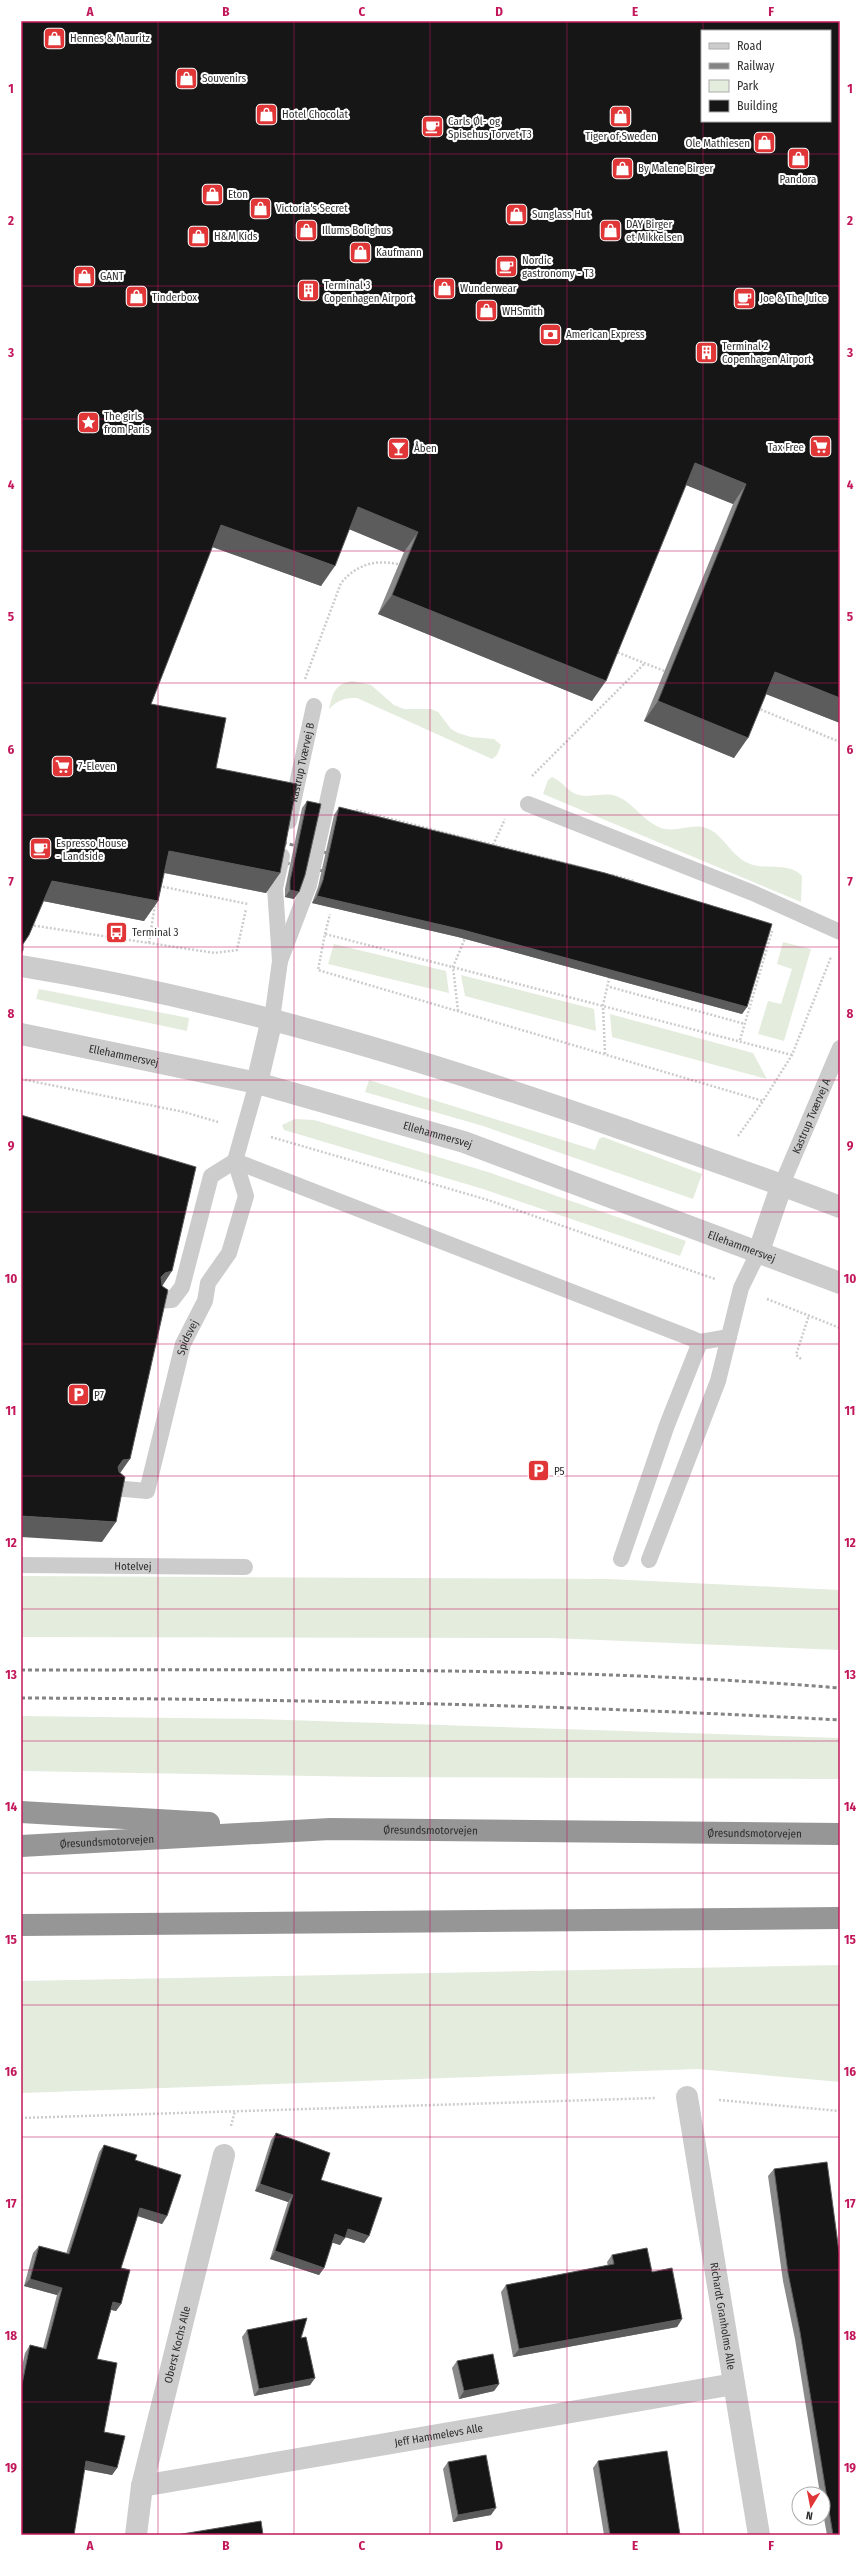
<svg xmlns="http://www.w3.org/2000/svg" width="861" height="2556" font-family="'Fira Sans Condensed',sans-serif">
	<style>
		.green { fill: #e4ecde }
		.lines { fill: none; stroke-linecap: round; stroke-linejoin: round }
		.path { stroke: #ccc; stroke-width: 2.5; stroke-dasharray: 2 2; stroke-linecap: butt }
		.service { stroke: #ccc; stroke-width: 16 }
		.minor { stroke: #ccc; stroke-width: 22 }
		.tertiary { stroke: #ccc; stroke-width: 22 }
		.motorway { stroke: #969696; stroke-width: 22 }
		.rail { stroke: #848484; stroke-width: 3; stroke-dasharray: 4 3; stroke-linecap: butt }
		.service-bridge { stroke: #ccc; stroke-width: 16 }
		.wall { fill: #8a8a8a }
		.shaded-wall { fill: #5c5c5c }
		.building { fill: #161616; stroke: #5c5c5c; fill-rule: evenodd }
		.grid { fill: none; stroke: #c2185b; stroke-width: 1; stroke-opacity: 0.55 }
		.labels { text-anchor: middle; stroke-width: 4; stroke-linejoin: round; paint-order: stroke }
		.poi-label { font-size: 11px; fill: #2f2f2f; stroke: #fff; text-anchor: start }
		.street-label { font-size: 11px; fill: #2f2f2f; stroke: #fff }
		.neatline { fill: none; stroke: #c2185b; stroke-width: 1.5 }
		.grid-label { font-size: 13px; text-anchor: middle; font-weight: bold; fill: #c2185b }
	</style>
	<rect width="100%" height="100%" fill="#fff"/>
	<g class="green">
		<path d="M 352,681 L 371,685 L 394,705 L 404,709 L 431,709 L 438,712 L 451,729 L 458,733 L 471,737 L 494,739 L 501,745 L 497,755 L 492,759 L 357,698 C 344,698 338,700 329,709 C 333,694 334,684 352,681 Z"/>
		<path d="M 552,777 C 564,782 568,793 579,795 C 591,798 604,792 616,796 C 633,802 643,821 661,828 C 676,833 691,823 706,828 C 724,834 730,856 750,864 C 767,870 789,862 802,876 L 801,902 L 543,794 L 548,780 Z"/>
		<polygon points="783,942 811,949 784,1041 758,1034 768,1001 781,1004 792,969 777,964"/>
		<polygon points="334,944 446,971 449,993 328,964"/>
		<polygon points="461,975 594,1009 596,1031 465,996"/>
		<polygon points="39,989 189,1018 187,1031 36,999"/>
		<polygon points="610,1014 753,1053 767,1079 612,1037"/>
		<polygon points="369,1080 595,1150 599,1139 603,1137 702,1174 693,1199 483,1126 365,1092"/>
		<polygon points="295,1119 314,1120 488,1172 686,1241 680,1256 483,1189 284,1130 282,1125"/>
		<polygon points="21,1576 609,1579 840,1590 840,1650 551,1638 21,1637"/>
		<polygon points="21,1716 257,1719 840,1738 840,1779 373,1777 21,1771"/>
		<polygon points="840,1965 840,2082 697,2069 21,2093 21,1981"/>
	</g>
	<g class="lines">
		<g class="path">
			<polyline points="614,651 667,672"/>
			<path d="M 305,679 L 341,583 C 358,563 377,559 402,565"/>
			<polyline points="757,708 840,742"/>
			<polyline points="532,776 645,663"/>
			<polyline points="356,810 588,869"/>
			<polyline points="493,845 505,819"/>
			<polyline points="612,875 634,881 634,883"/>
			<polyline points="159,886 248,904"/>
			<polyline points="30,925 215,953 237,950 246,909"/>
			<polyline points="325,934 330,914"/>
			<polyline points="149,943 155,904"/>
			<polyline points="610,987 745,1024"/>
			<polyline points="458,1011 453,967 466,936"/>
			<polyline points="740,1040 772,931"/>
			<polyline points="605,1054 603,1005 610,975"/>
			<polyline points="792,1055 325,934 318,970 763,1101 792,1055 831,957"/>
			<polyline points="21,1079 184,1112 218,1122"/>
			<polyline points="738,1136 763,1101"/>
			<polyline points="271,1137 488,1200 715,1279"/>
			<polyline points="767,1299 840,1328"/>
			<polyline points="801,1359 796,1355 809,1315"/>
			<polyline points="719,2100 840,2111"/>
			<polyline points="21,2118 656,2098"/>
			<polyline points="231,2126 235,2111"/>
		</g>
		<g class="service">
			<polyline points="528,804 753,893 840,932"/>
			<path id="s1" d="M 289,821 L 314,706"/>
			<polyline points="321,830 333,776"/>
			<polyline points="272,1019 280,961 309,885"/>
			<polyline points="235,1161 693,1339 700,1342 729,1337"/>
			<path id="s2" d="M 782,1184 L 840,1048"/>
			<polyline points="156,1301 172,1300 182,1287 211,1176 235,1161"/>
			<path id="s3" d="M 113,1488 L 147,1491 L 183,1344 L 205,1301 L 208,1283 L 229,1253 L 246,1196 L 235,1161 L 257,1083"/>
			<polyline points="621,1559 667,1425 700,1342"/>
			<polyline points="649,1560 718,1381 741,1288 759,1251"/>
			<path id="s4" d="M 21,1565 L 245,1567"/>
		</g>
		<g class="minor">
			<path id="s5" d="M 687,2097 L 759,2535"/>
			<path id="s6" d="M 142,2486 L 734,2384"/>
			<path id="s7" d="M 136,2535 L 142,2486 L 224,2155"/>
		</g>
		<g class="tertiary">
			<path d="M 21,966 C 223,999 420,1058 614,1126 C 689,1152 765,1178 840,1207"/>
			<path id="s8" d="M 21,1034 L 257,1083 L 464,1142 L 840,1283"/>
			<polyline points="257,1083 272,1019"/>
			<polyline points="759,1251 782,1184"/>
		</g>
		<g class="motorway">
			<polyline points="21,1812 209,1823"/>
			<path id="s9" d="M 21,1846 L 330,1829 L 840,1834"/>
			<polyline points="21,1925 840,1918"/>
		</g>
		<g class="rail">
			<polyline points="276,841 336,855"/>
			<polyline points="272,860 333,873"/>
			<path d="M 21,1670 C 294,1670 568,1666 840,1688"/>
			<path d="M 21,1698 C 294,1699 567,1705 840,1720"/>
		</g>
		<g class="service-bridge">
			<polyline points="309,885 321,830"/>
			<polyline points="280,961 275,888 282,856"/>
		</g>
	</g>
	<g class="wall">
		<polygon points="21,21 840,21 840,723 766,694 734,758 644,721 733,504 686,485 592,701 378,614 404,552 349,529 321,586 212,547 151,704 216,768 280,873 266,893 164,873 158,901 144,921 43,901 29,935 23,944"/>
		<polygon points="307,801 294,899 285,897 285,889 302,808"/>
		<polygon points="339,807 747,1007 742,1014 458,937 312,903 318,887 334,815"/>
		<polygon points="276,2133 321,2180 369,2236 364,2243 345,2237 340,2245 332,2242 324,2268 319,2275 270,2259 288,2202 255,2191 271,2140"/>
		<polygon points="104,2145 135,2160 167,2216 162,2224 137,2216 121,2268 121,2304 116,2311 111,2310 97,2359 104,2432 117,2468 112,2475 84,2469 21,2535 21,2371 25,2353 30,2345 43,2348 57,2295 24,2286 33,2253 39,2246 66,2254 99,2152"/>
		<polygon points="774,2169 839,2252 840,2535 827,2535 823,2513 823,2494 820,2494 795,2339 783,2281 768,2176"/>
		<polygon points="612,2255 652,2272 682,2319 677,2327 513,2357 501,2292 506,2285 608,2266 607,2262"/>
		<polygon points="247,2330 301,2338 315,2378 310,2385 254,2396 242,2337"/>
		<polygon points="457,2361 499,2384 494,2391 459,2399 452,2368"/>
		<polygon points="598,2461 680,2535 604,2535 593,2468"/>
		<polygon points="448,2462 491,2515 453,2522 443,2469"/>
	</g>
	<g class="shaded-wall">
		<polygon points="695,463 746,484 733,504 681,483"/>
		<polygon points="358,507 418,532 404,552 344,527"/>
		<polygon points="221,525 335,566 321,586 207,545"/>
		<polygon points="392,595 606,681 592,701 378,614"/>
		<polygon points="775,672 840,698 840,723 761,692"/>
		<polygon points="658,701 748,738 734,758 644,721"/>
		<polygon points="169,851 280,873 266,893 155,871"/>
		<polygon points="52,881 158,901 144,921 38,900"/>
		<polygon points="290,890 299,892 294,899 285,897"/>
		<polygon points="317,896 463,930 747,1007 742,1014 458,937 312,903"/>
		<polygon points="172,1271 159,1291 161,1277 165,1273"/>
		<polygon points="130,1459 116,1479 109,1480 123,1460"/>
		<polygon points="21,1516 116,1522 102,1542 21,1537"/>
		<polygon points="260,2184 293,2195 288,2202 255,2191"/>
		<polygon points="140,2208 167,2216 162,2224 135,2215"/>
		<polygon points="348,2229 369,2236 364,2243 342,2236"/>
		<polygon points="335,2234 345,2238 340,2245 330,2242"/>
		<polygon points="275,2251 324,2268 319,2275 270,2259"/>
		<polygon points="30,2279 62,2288 57,2295 24,2286"/>
		<polygon points="113,2302 121,2304 116,2311 108,2309"/>
		<polygon points="682,2319 677,2327 513,2357 519,2349"/>
		<polygon points="315,2378 310,2385 254,2396 259,2389"/>
		<polygon points="499,2384 494,2391 459,2399 464,2391"/>
		<polygon points="86,2461 117,2468 112,2475 80,2469"/>
		<polygon points="496,2508 491,2515 453,2522 458,2515"/>
	</g>
	<g class="building">
		<path d="M 21,21 L 840,21 L 840,698 L 775,672 L 748,738 L 658,701 L 746,484 L 695,463 L 606,681 L 392,595 L 418,532 L 358,507 L 335,566 L 221,525 L 151,704 L 226,718 L 216,768 L 297,784 L 280,873 L 169,851 L 158,901 L 52,881 L 29,935 L 23,944 L 23,950 L 21,955 ZM 702,31 L 830,31 L 830,121 L 702,121 Z"/>
		<polygon points="307,801 321,804 305,875 299,892 290,890 290,881"/>
		<polygon points="339,807 605,873 772,924 747,1007 463,930 317,896 323,880"/>
		<polygon points="21,1115 196,1167 172,1271 165,1273 161,1277 162,1286 168,1290 130,1459 123,1460 118,1467 119,1472 125,1477 116,1522 21,1516"/>
		<polygon points="276,2133 330,2153 321,2180 382,2198 369,2236 348,2229 345,2238 335,2234 324,2268 275,2251 293,2195 260,2184"/>
		<polygon points="104,2145 137,2155 135,2160 181,2175 167,2216 140,2208 121,2268 130,2270 121,2304 113,2302 97,2359 117,2363 104,2432 125,2436 117,2468 86,2461 74,2535 21,2535 21,2389 30,2345 46,2349 62,2288 30,2279 39,2246 69,2254"/>
		<polygon points="827,2162 839,2252 840,2252 840,2535 833,2535 800,2332 788,2273 774,2169"/>
		<polygon points="647,2248 652,2272 672,2268 682,2319 519,2349 506,2285 614,2264 612,2255"/>
		<polygon points="307,2318 301,2338 306,2337 315,2378 259,2389 247,2330"/>
		<polygon points="493,2354 499,2384 464,2391 457,2361"/>
		<polygon points="667,2451 680,2535 610,2535 598,2461"/>
		<polygon points="486,2455 496,2508 458,2515 448,2462"/>
		<polygon points="261,2521 263,2535 176,2535"/>
	</g>
	<path class="grid" d="M 158,21 L 158,2535M 294,21 L 294,2535M 430,21 L 430,2535M 567,21 L 567,2535M 703,21 L 703,31M 703,121 L 703,2535M 21,154 L 840,154M 21,286 L 840,286M 21,419 L 840,419M 21,551 L 840,551M 21,683 L 840,683M 21,815 L 840,815M 21,947 L 840,947M 21,1080 L 840,1080M 21,1212 L 840,1212M 21,1344 L 840,1344M 21,1476 L 840,1476M 21,1609 L 840,1609M 21,1741 L 840,1741M 21,1873 L 840,1873M 21,2005 L 840,2005M 21,2137 L 840,2137M 21,2270 L 840,2270M 21,2402 L 840,2402"/>
	<defs>
		<symbol id="shop-square" viewBox="-11 -11 22 22"><rect x="-9" y="-9" width="18" height="18" rx="4" fill="#e13638" stroke="#fff"/><path d="M-5-2.5h2.3a2.7 3.5 0 0 1 5.4 0H5L5.5 6h-11ZM-1.5-2.5h3a1.5 2.3 0 0 0-3 0Z" fill="#fff"/></symbol>
		<symbol id="cafe-square" viewBox="-11 -11 22 22"><rect x="-9" y="-9" width="18" height="18" rx="4" fill="#e13638" stroke="#fff"/><path d="M-5.5-4.5H6V0H3Q3 3.5 0 3.5H-2.5Q-5.5 3.5-5.5 0ZM3-3.2v2h1.7v-2ZM-6 4.5H4V6H-6Z" fill="#fff"/></symbol>
		<symbol id="building-square" viewBox="-11 -11 22 22"><rect x="-9" y="-9" width="18" height="18" rx="4" fill="#e13638" stroke="#fff"/><path d="M-4-6H4V6H1V3H-1V6H-4ZM-2.5-4.3h1.7v1.8h-1.7ZM.8-4.3h1.7v1.8H.8ZM-2.5-1h1.7V.8h-1.7ZM.8-1h1.7V.8H.8Z" fill="#fff"/></symbol>
		<symbol id="bank-square" viewBox="-11 -11 22 22"><rect x="-9" y="-9" width="18" height="18" rx="4" fill="#e13638" stroke="#fff"/><path d="M-6-4H6V4H-6ZM0-2.3a2.3 2.3 0 1 0 0 4.6a2.3 2.3 0 1 0 0-4.6Z" fill="#fff"/></symbol>
		<symbol id="sight-square" viewBox="-11 -11 22 22"><rect x="-9" y="-9" width="18" height="18" rx="4" fill="#e13638" stroke="#fff"/><path d="M0-6L1.8-2.2L6-1.7L2.9 1.2L3.7 5.4L0 3.3L-3.7 5.4L-2.9 1.2L-6-1.7L-1.8-2.2Z" fill="#fff"/></symbol>
		<symbol id="supermarket-square" viewBox="-11 -11 22 22"><rect x="-9" y="-9" width="18" height="18" rx="4" fill="#e13638" stroke="#fff"/><path d="M-6-5.5h2.5l.6 2H6L4.5 2H-2.5L-4.4-4H-6ZM-1.5 3.2a1.3 1.3 0 1 0 .1 0ZM3 3.2a1.3 1.3 0 1 0 .1 0Z" fill="#fff"/></symbol>
		<symbol id="bar-square" viewBox="-11 -11 22 22"><rect x="-9" y="-9" width="18" height="18" rx="4" fill="#e13638" stroke="#fff"/><path d="M-6-5H6L.8 .8V4.5H3.5V6h-7V4.5H-.8V.8Z" fill="#fff"/></symbol>
		<symbol id="bus-square" viewBox="-11 -11 22 22"><rect x="-9" y="-9" width="18" height="18" rx="4" fill="#e13638" stroke="#fff"/><path d="M-5-6H5V4H4V6H2V4H-2V6H-4V4H-5ZM-3.5-4V0h7V-4ZM-3.5 1.2v1.5H-2V1.2ZM2 1.2v1.5H3.5V1.2Z" fill="#fff"/></symbol>
		<symbol id="parking-square" viewBox="-11 -11 22 22"><rect x="-9" y="-9" width="18" height="18" rx="4" fill="#e13638" stroke="#fff"/><path d="M-3.5-5.5H1a3.5 3.5 0 0 1 0 7H-1V5.5H-3.5ZM-1-3.4V-.6H.8a1.4 1.4 0 0 0 0-2.8Z" fill="#fff"/></symbol>
	</defs>
	<g fill-rule="evenodd">
		<use href="#shop-square" x="42" y="26" width="25" height="25"/>
		<use href="#shop-square" x="174" y="66" width="25" height="25"/>
		<use href="#shop-square" x="254" y="102" width="25" height="25"/>
		<use href="#shop-square" x="608" y="104" width="25" height="25"/>
		<use href="#cafe-square" x="420" y="114" width="25" height="25"/>
		<use href="#shop-square" x="752" y="130" width="25" height="25"/>
		<use href="#shop-square" x="786" y="146" width="25" height="25"/>
		<use href="#shop-square" x="610" y="156" width="25" height="25"/>
		<use href="#shop-square" x="200" y="182" width="25" height="25"/>
		<use href="#shop-square" x="248" y="196" width="25" height="25"/>
		<use href="#shop-square" x="504" y="202" width="25" height="25"/>
		<use href="#shop-square" x="294" y="218" width="25" height="25"/>
		<use href="#shop-square" x="598" y="218" width="25" height="25"/>
		<use href="#shop-square" x="186" y="224" width="25" height="25"/>
		<use href="#shop-square" x="348" y="240" width="25" height="25"/>
		<use href="#cafe-square" x="494" y="254" width="25" height="25"/>
		<use href="#shop-square" x="72" y="264" width="25" height="25"/>
		<use href="#shop-square" x="432" y="276" width="25" height="25"/>
		<use href="#building-square" x="296" y="278" width="25" height="25"/>
		<use href="#shop-square" x="124" y="284" width="25" height="25"/>
		<use href="#cafe-square" x="732" y="286" width="25" height="25"/>
		<use href="#shop-square" x="474" y="298" width="25" height="25"/>
		<use href="#bank-square" x="538" y="322" width="25" height="25"/>
		<use href="#building-square" x="694" y="340" width="25" height="25"/>
		<use href="#sight-square" x="76" y="410" width="25" height="25"/>
		<use href="#supermarket-square" x="808" y="434" width="25" height="25"/>
		<use href="#bar-square" x="386" y="436" width="25" height="25"/>
		<use href="#supermarket-square" x="50" y="754" width="25" height="25"/>
		<use href="#cafe-square" x="28" y="836" width="25" height="25"/>
		<use href="#bus-square" x="104" y="920" width="25" height="25"/>
		<use href="#parking-square" x="66" y="1382" width="25" height="25"/>
		<use href="#parking-square" x="526" y="1458" width="25" height="25"/>
	</g>
	<g class="labels">
		<g class="poi-label">
			<text x="70" y="42">Hennes &amp; Mauritz</text>
			<text x="202" y="82">Souvenirs</text>
			<text x="282" y="118">Hotel Chocolat</text>
			<text x="448" y="125">Carls Øl- og<tspan x="448" dy="13">Spisehus Torvet T3</tspan></text>
			<text x="621" y="140" text-anchor="middle">Tiger of Sweden</text>
			<text x="750" y="147" text-anchor="end">Ole Mathiesen</text>
			<text x="638" y="172">By Malene Birger</text>
			<text x="798" y="183" text-anchor="middle">Pandora</text>
			<text x="228" y="198">Eton</text>
			<text x="276" y="212">Victoria's Secret</text>
			<text x="532" y="218">Sunglass Hut</text>
			<text x="626" y="228">DAY Birger<tspan x="626" dy="13">et Mikkelsen</tspan></text>
			<text x="322" y="234">Illums Bolighus</text>
			<text x="214" y="240">H&amp;M Kids</text>
			<text x="376" y="256">Kaufmann</text>
			<text x="522" y="264">Nordic<tspan x="522" dy="13">gastronomy - T3</tspan></text>
			<text x="100" y="280">GANT</text>
			<text x="324" y="289">Terminal 3<tspan x="324" dy="13">Copenhagen Airport</tspan></text>
			<text x="460" y="292">Wunderwear</text>
			<text x="152" y="301">Tinderbox</text>
			<text x="760" y="302">Joe &amp; The Juice</text>
			<text x="502" y="315">WHSmith</text>
			<text x="566" y="338">American Express</text>
			<text x="722" y="350">Terminal 2<tspan x="722" dy="13">Copenhagen Airport</tspan></text>
			<text x="104" y="420">The girls<tspan x="104" dy="13">from Paris</tspan></text>
			<text x="804" y="451" text-anchor="end">Tax Free</text>
			<text x="414" y="452">Åben</text>
			<text x="78" y="770">7-Eleven</text>
			<text x="56" y="847">Espresso House<tspan x="56" dy="13">- Landside</tspan></text>
			<text x="132" y="936">Terminal 3</text>
			<text x="94" y="1399">P7</text>
			<text x="554" y="1475">P5</text>
		</g>
		<g class="street-label">
			<text dy="4" stroke="none"><textPath href="#s1" startOffset="60">Kastrup Tværvej B</textPath></text>
			<text dy="4" stroke="none"><textPath href="#s8" startOffset="105">Ellehammersvej</textPath></text>
			<text dy="4" stroke="none"><textPath href="#s2" startOffset="74">Kastrup Tværvej A</textPath></text>
			<text dy="4" stroke="none"><textPath href="#s8" startOffset="429">Ellehammersvej</textPath></text>
			<text dy="4" stroke="none"><textPath href="#s8" startOffset="753">Ellehammersvej</textPath></text>
			<text dy="4" stroke="none"><textPath href="#s3" startOffset="193">Spidsvej</textPath></text>
			<text dy="4" stroke="none"><textPath href="#s4" startOffset="112">Hotelvej</textPath></text>
			<text dy="4" stroke="none"><textPath href="#s9" startOffset="410">Øresundsmotorvejen</textPath></text>
			<text dy="4" stroke="none"><textPath href="#s9" startOffset="734">Øresundsmotorvejen</textPath></text>
			<text dy="4" stroke="none"><textPath href="#s9" startOffset="86">Øresundsmotorvejen</textPath></text>
			<text dy="4" stroke="none"><textPath href="#s5" startOffset="222">Richardt Granholms Alle</textPath></text>
			<text dy="4" stroke="none"><textPath href="#s7" startOffset="195">Oberst Kochs Alle</textPath></text>
			<text dy="4" stroke="none"><textPath href="#s6" startOffset="301">Jeff Hammelevs Alle</textPath></text>
		</g>
	</g>
	<rect width="861" height="2556" fill="none" stroke="#ffffff" stroke-width="44"/>
	<rect x="701" y="30" width="130" height="92" fill="#ffffff" stroke="#acacac"/>
	<rect x="709" y="43" width="20" height="6" fill="#cccccc" stroke="#acacac"/>
	<text x="737" y="50" font-size="12" fill="#2f2f2f">Road</text>
	<rect x="709" y="63" width="20" height="6" fill="#848484" stroke="#acacac"/>
	<text x="737" y="70" font-size="12" fill="#2f2f2f">Railway</text>
	<rect x="709" y="80" width="20" height="12" fill="#e4ecde" stroke="#acacac"/>
	<text x="737" y="90" font-size="12" fill="#2f2f2f">Park</text>
	<rect x="709" y="100" width="20" height="12" fill="#161616" stroke="#acacac"/>
	<text x="737" y="110" font-size="12" fill="#2f2f2f">Building</text>
	<g transform="translate(811 2506) rotate(190)"><circle r="19" fill="#ffffff" stroke="#acacac"/>
	<path d="M0-3L7 15L0 10L-7 15Z" fill="#e13638"/>
	<text y="-6" font-size="11" font-weight="bold" text-anchor="middle" fill="#2f2f2f">N</text>
	</g>
	<rect x="22" y="22" width="817" height="2512" class="neatline"/>
	<g class="grid-label">
		<text x="90" y="16">A</text>
		<text x="226" y="16">B</text>
		<text x="362" y="16">C</text>
		<text x="499" y="16">D</text>
		<text x="635" y="16">E</text>
		<text x="771" y="16">F</text>
		<text x="11" y="93">1</text>
		<text x="850" y="93">1</text>
		<text x="11" y="225">2</text>
		<text x="850" y="225">2</text>
		<text x="11" y="357">3</text>
		<text x="850" y="357">3</text>
		<text x="11" y="489">4</text>
		<text x="850" y="489">4</text>
		<text x="11" y="621">5</text>
		<text x="850" y="621">5</text>
		<text x="11" y="754">6</text>
		<text x="850" y="754">6</text>
		<text x="11" y="886">7</text>
		<text x="850" y="886">7</text>
		<text x="11" y="1018">8</text>
		<text x="850" y="1018">8</text>
		<text x="11" y="1150">9</text>
		<text x="850" y="1150">9</text>
		<text x="11" y="1283">10</text>
		<text x="850" y="1283">10</text>
		<text x="11" y="1415">11</text>
		<text x="850" y="1415">11</text>
		<text x="11" y="1547">12</text>
		<text x="850" y="1547">12</text>
		<text x="11" y="1679">13</text>
		<text x="850" y="1679">13</text>
		<text x="11" y="1811">14</text>
		<text x="850" y="1811">14</text>
		<text x="11" y="1944">15</text>
		<text x="850" y="1944">15</text>
		<text x="11" y="2076">16</text>
		<text x="850" y="2076">16</text>
		<text x="11" y="2208">17</text>
		<text x="850" y="2208">17</text>
		<text x="11" y="2340">18</text>
		<text x="850" y="2340">18</text>
		<text x="11" y="2472">19</text>
		<text x="850" y="2472">19</text>
		<text x="90" y="2550">A</text>
		<text x="226" y="2550">B</text>
		<text x="362" y="2550">C</text>
		<text x="499" y="2550">D</text>
		<text x="635" y="2550">E</text>
		<text x="771" y="2550">F</text>
	</g>
</svg>
